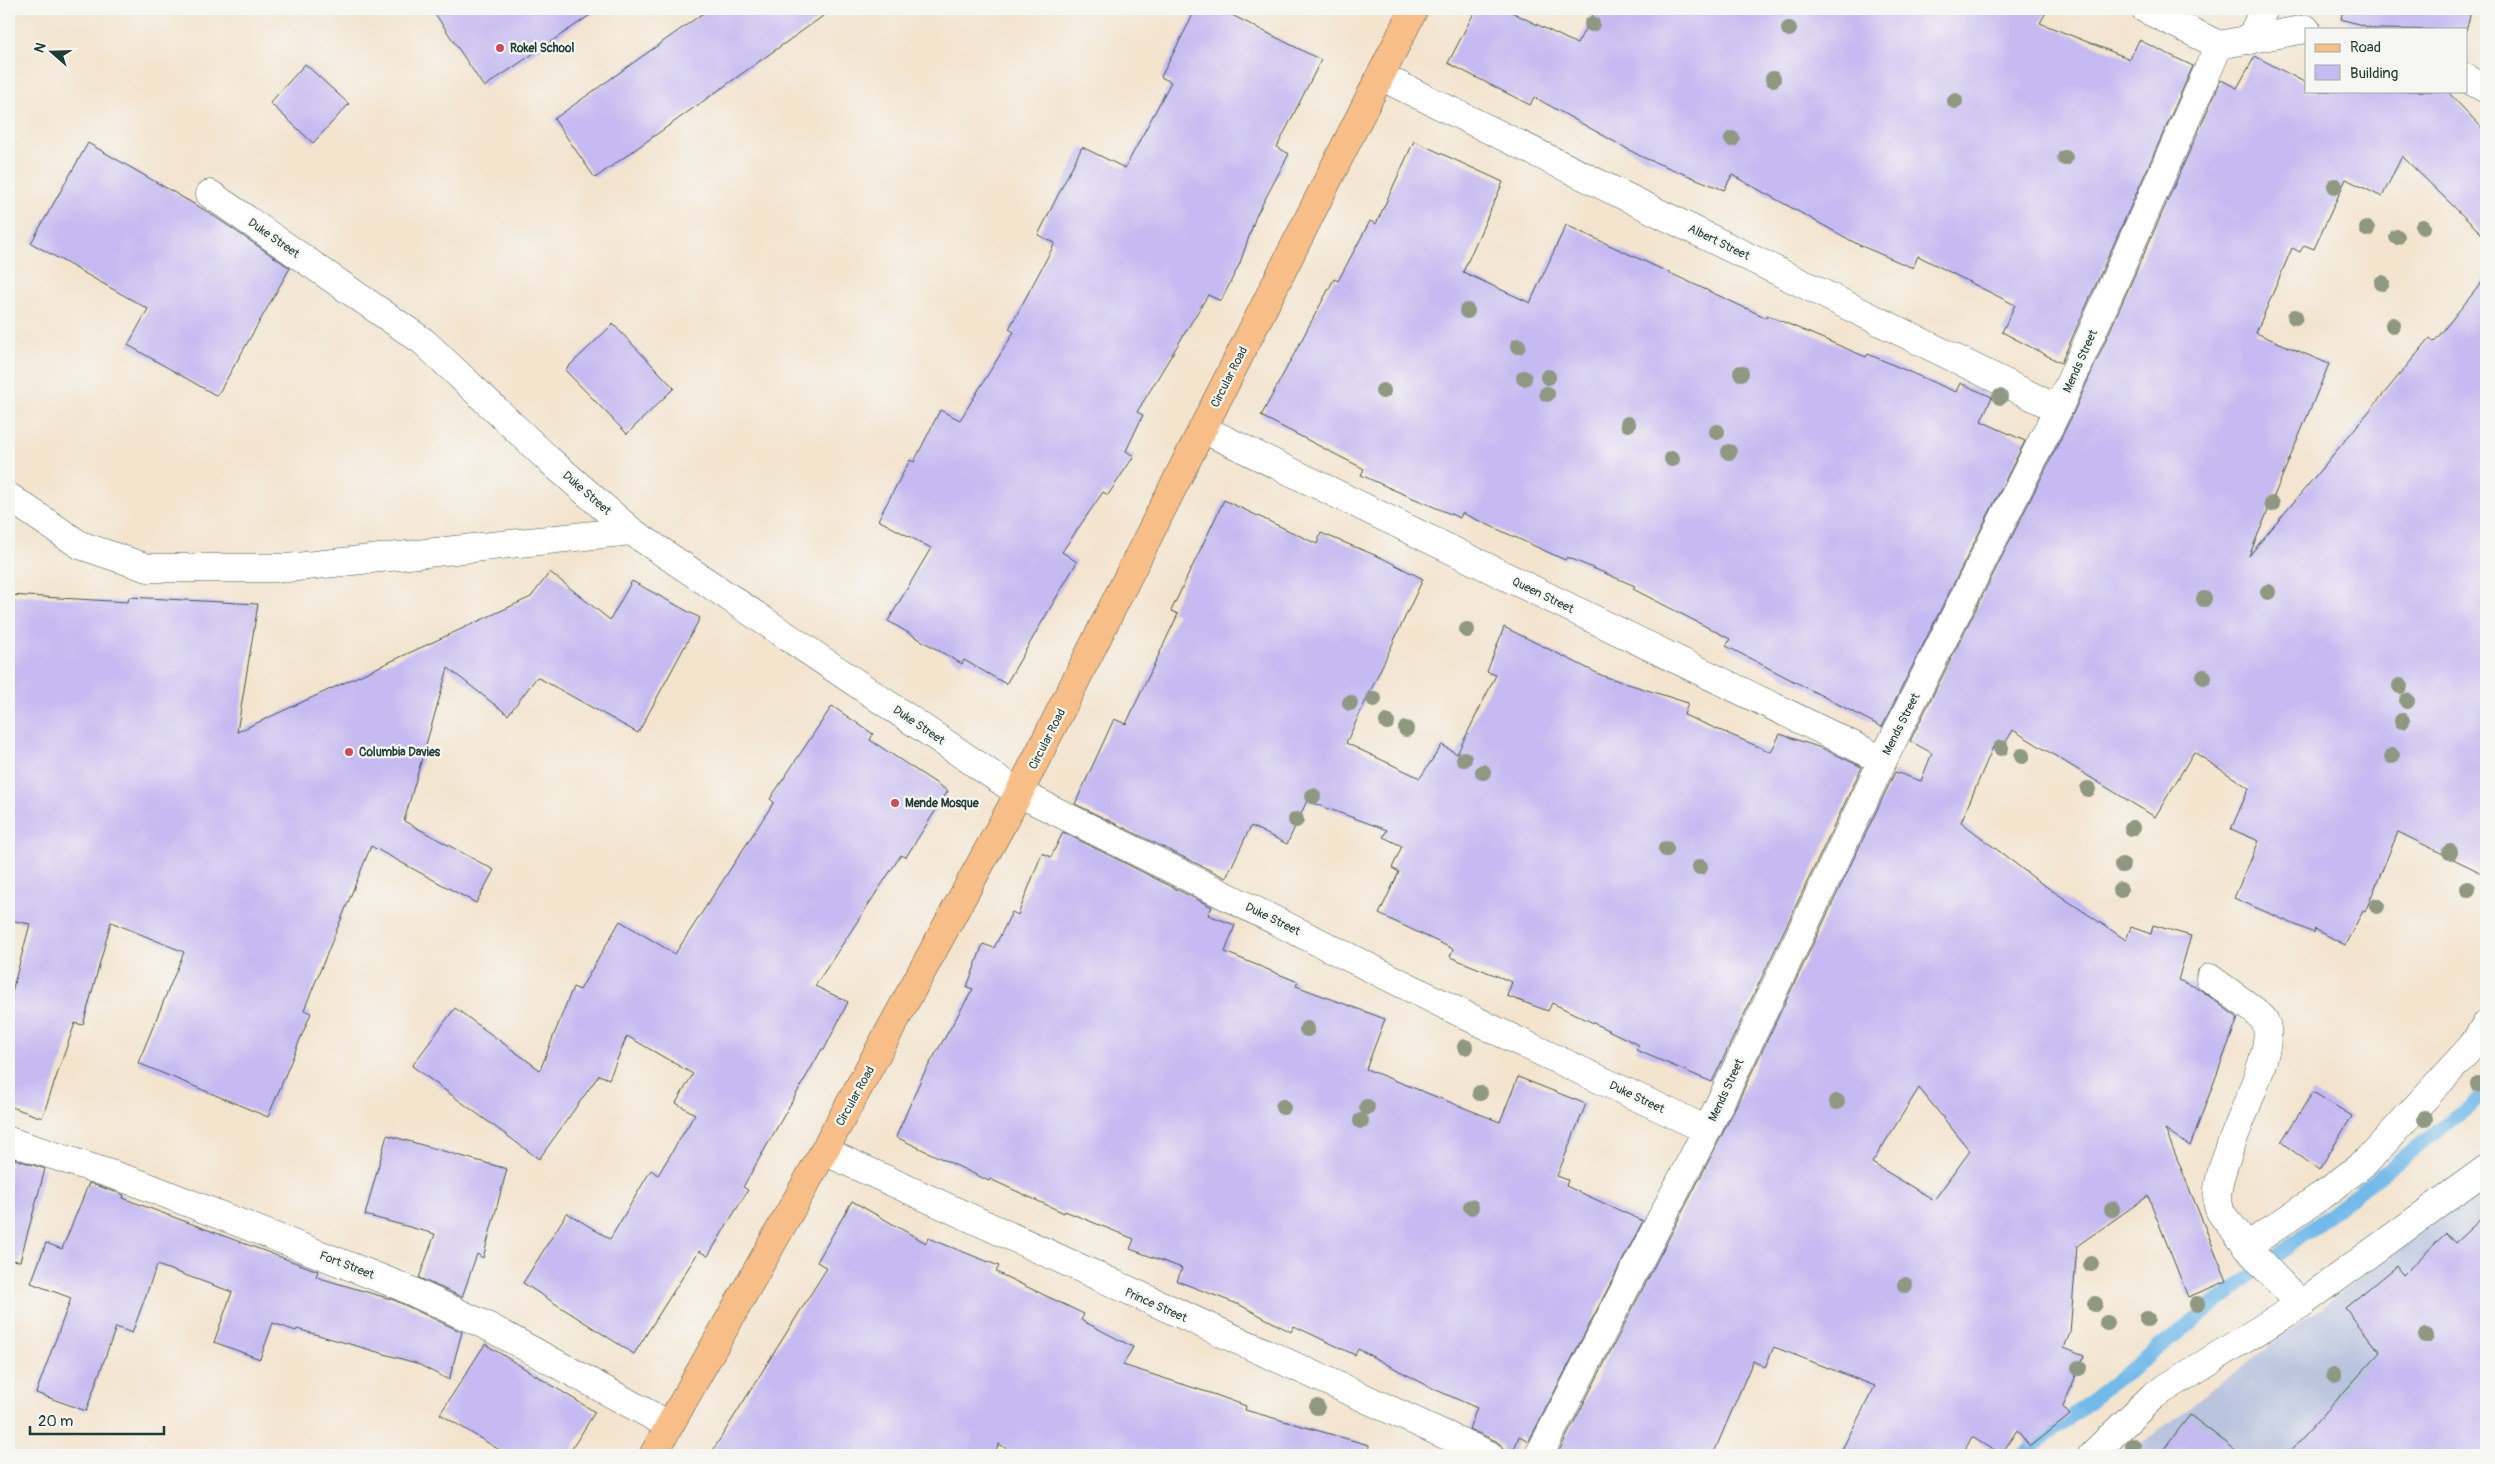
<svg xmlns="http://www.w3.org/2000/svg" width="2495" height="1464" font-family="Pangolin,sans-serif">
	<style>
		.industrial { fill: #b9c4de }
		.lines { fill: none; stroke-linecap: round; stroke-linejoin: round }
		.stream { stroke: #71bae9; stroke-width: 14 }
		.building { fill: #c5baf1; fill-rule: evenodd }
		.minor-casing { stroke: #3f564b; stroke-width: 29 }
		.major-casing { stroke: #3f564b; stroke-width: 29 }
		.minor { stroke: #fff; stroke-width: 28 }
		.major { stroke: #f7be88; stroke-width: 28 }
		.tree { fill: #8f9880 }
		.poi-dot { fill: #d1495b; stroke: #f6f6f2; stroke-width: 2 }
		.labels { text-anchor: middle; stroke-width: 4.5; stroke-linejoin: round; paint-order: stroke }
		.poi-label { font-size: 12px; font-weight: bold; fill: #1f3d34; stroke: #f6f6f2; text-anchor: start }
		.street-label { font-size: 12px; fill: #1f3d34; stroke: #f6f6f2 }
	</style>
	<rect width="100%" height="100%" fill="#f6f6f2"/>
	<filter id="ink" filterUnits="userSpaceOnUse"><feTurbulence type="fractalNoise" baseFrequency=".02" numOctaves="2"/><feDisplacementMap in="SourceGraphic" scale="10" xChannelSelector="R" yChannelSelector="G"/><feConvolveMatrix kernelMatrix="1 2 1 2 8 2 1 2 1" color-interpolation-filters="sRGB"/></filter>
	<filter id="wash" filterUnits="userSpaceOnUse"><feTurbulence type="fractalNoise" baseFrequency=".0096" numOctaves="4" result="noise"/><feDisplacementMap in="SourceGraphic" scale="20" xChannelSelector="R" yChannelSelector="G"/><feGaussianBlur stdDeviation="1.12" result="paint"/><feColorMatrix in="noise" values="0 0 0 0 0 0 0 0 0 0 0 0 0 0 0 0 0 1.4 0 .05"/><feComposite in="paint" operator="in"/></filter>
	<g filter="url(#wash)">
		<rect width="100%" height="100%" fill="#f3e4ce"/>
		<polygon class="industrial" points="2486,1181 2486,1455 2126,1455 2463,1200"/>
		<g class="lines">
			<polyline class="stream" points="2021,1455 2486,1093"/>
		</g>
		<g id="blocks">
			<g class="building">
				<polygon points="432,9 599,9 484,87"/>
				<polygon points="709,9 833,9 595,178 554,119"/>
				<polygon points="1196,9 1220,9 1321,60 1277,147 1289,154 1256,216 1240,263 1221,301 1208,295 1137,412 1143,415 1126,451 1134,456 1108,495 1103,492 1062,552 1077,562 1006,684 964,660 962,664 888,621 931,548 878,520 910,460 914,462 940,410 960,420 1014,332 1009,329 1055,243 1038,235 1082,147 1125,168 1171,82 1161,77"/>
				<polygon points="1476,9 1505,9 1577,44 1596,9 2048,9 2040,23 2130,59 2139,40 2193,66 2061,363 2002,332 2015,305 1918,256 1913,268 1859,245 1732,175 1724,190 1642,157 1534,97 1530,105 1448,63"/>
				<polygon points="2343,9 2472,9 2466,30 2375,29 2341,19"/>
				<path d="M 2255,56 L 2306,83 L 2306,91 L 2447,91 L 2486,132 L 2486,238 L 2402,156 L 2382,197 L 2346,179 L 2314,249 L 2304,245 L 2300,252 L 2292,248 L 2256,333 L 2329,364 L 2249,556 L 2430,338 L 2434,342 L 2486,277 L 2486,875 L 2398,832 L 2365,912 L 2363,911 L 2345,945 L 2315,929 L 2314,933 L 2234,898 L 2259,841 L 2231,829 L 2249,788 L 2194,752 L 2155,817 L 2013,730 L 2000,752 L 1993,747 L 1961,822 L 2038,881 L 2126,940 L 2131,927 L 2151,934 L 2153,925 L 2191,936 L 2178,980 L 2198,988 L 2238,1018 L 2190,1146 L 2165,1129 L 2227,1281 L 2188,1297 L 2148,1196 L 2077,1246 L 2070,1333 L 2064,1348 L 2084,1356 L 2063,1407 L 2070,1415 L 2030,1447 L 2017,1430 L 2001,1455 L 1972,1437 L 1962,1455 L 1839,1455 L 1875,1386 L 1774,1347 L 1765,1367 L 1753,1361 L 1713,1455 L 1564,1455 L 1558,1453 L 1721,1137 L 1895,772 L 1921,781 L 1932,753 L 1910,741 L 2072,416 L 2221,80 L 2237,88 ZM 1919,1088 L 1970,1151 L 1934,1200 L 1872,1163 Z"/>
				<polygon points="305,64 349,104 313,143 270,103"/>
				<polygon points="1414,141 1503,182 1463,272 1530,303 1566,225 1767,318 1767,315 1866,357 1868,354 1956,392 1960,383 1992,397 1981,421 2025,441 1882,727 1726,646 1730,639 1633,589 1635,586 1567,557 1565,560 1462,513 1460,518 1394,490 1361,475 1364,469 1261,416 1334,279 1338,281 1370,221 1376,224"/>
				<polygon points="88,143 208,212 290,268 217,396 128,345 148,309 31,243"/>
				<polygon points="613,324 674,388 627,434 565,370"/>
				<polygon points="1224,500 1317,544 1321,533 1382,558 1423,579 1346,743 1420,778 1442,745 1457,754 1496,675 1487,672 1504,627 1603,676 1688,703 1684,715 1771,752 1780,734 1824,749 1862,767 1712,1082 1636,1050 1639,1045 1552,1003 1548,1011 1507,996 1512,982 1450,957 1453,949 1379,914 1399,872 1392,868 1402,846 1383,837 1387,830 1307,801 1287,844 1251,826 1226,878 1075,804 1114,719 1126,724 1178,614 1171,611"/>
				<polygon points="550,572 610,620 632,581 700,618 638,733 537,677 508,715 448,668 404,821 494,870 476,903 371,846 304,1010 311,1013 268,1117 138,1063 184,952 111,922 83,1025 75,1023 42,1118 9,1106 9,1003 30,924 9,920 9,595 128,602 129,597 258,604 237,732 531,597"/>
				<polygon points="832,706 873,734 870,740 948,791 906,857 901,855 815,986 848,1002 824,1050 822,1049 743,1187 748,1190 708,1256 699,1251 634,1354 523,1283 567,1213 610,1239 651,1170 658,1175 695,1114 676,1103 693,1074 627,1036 609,1079 599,1075 539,1159 412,1066 455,1008 540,1070 573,987 580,990 620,921 675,954 774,802 770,799"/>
				<polygon points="1063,832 1212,907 1208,915 1235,925 1225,952 1298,982 1296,986 1385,1019 1366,1069 1500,1122 1518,1077 1586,1104 1557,1176 1568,1180 1566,1186 1643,1221 1529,1441 1519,1436 1512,1455 1504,1455 1502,1446 1496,1441 1469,1429 1477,1408 1434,1389 1358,1349 1355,1355 1294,1326 1291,1332 1240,1305 1177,1281 1182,1268 1130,1249 1134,1239 1065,1211 1064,1213 990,1179 989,1181 896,1137 922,1077 973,989 967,987 983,944 994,948 1012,912 1018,915 1042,853 1051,857"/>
				<polygon points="2313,1092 2352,1116 2319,1170 2281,1142"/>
				<polygon points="387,1135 507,1169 483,1258 477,1254 462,1297 419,1278 435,1234 365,1215"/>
				<polygon points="9,1157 45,1169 20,1261 9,1260"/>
				<polygon points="89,1183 124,1195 123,1198 133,1202 318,1271 316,1277 394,1300 462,1332 449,1380 416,1363 297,1329 296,1331 273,1323 260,1359 214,1342 232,1292 157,1265 132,1333 116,1327 86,1411 36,1393 71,1298 31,1283 46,1243 62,1249"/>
				<polygon points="852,1201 926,1243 928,1238 999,1266 996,1272 1084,1314 1081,1320 1133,1347 1123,1365 1216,1395 1246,1406 1245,1410 1369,1445 1368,1455 1017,1455 999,1444 993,1455 710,1455 827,1268 817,1262"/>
				<polygon points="2486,1214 2486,1455 2287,1455 2380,1352 2345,1308 2396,1266 2403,1275 2446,1233 2455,1243"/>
				<polygon points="485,1344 595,1412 568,1455 508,1455 440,1414"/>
				<polygon points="2190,1415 2242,1455 2159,1455"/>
			</g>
		</g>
	</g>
	<g filter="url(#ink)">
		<use href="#blocks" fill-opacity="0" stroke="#3f564b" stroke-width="1"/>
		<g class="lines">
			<defs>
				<g id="minor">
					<polyline points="2145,9 2219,45"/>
					<polyline points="2250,40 2264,9"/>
					<polyline points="1380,76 2058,409"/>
					<polyline points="2466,78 2486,89"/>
					<polyline points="210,194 424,342 548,459 631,531 1019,793 1499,1032 1707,1130"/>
					<polyline points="1203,429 1883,760"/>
					<polyline points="9,497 80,545 148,568 287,568 631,531"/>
					<path d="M 2210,978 C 2221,987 2258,1011 2264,1020 C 2285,1050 2204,1174 2219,1209 C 2222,1216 2228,1222 2233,1228 C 2253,1256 2277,1280 2301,1304"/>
					<polyline points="9,1141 138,1183 400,1286 489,1327 669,1425"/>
					<polyline points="824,1151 1489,1455"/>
					<polyline points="2246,1247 2331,1189 2368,1160 2473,1045 2486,1024"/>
					<polyline points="1539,1455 1707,1130 1883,760 2058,409 2219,45 2306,29"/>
					<polyline points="2092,1455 2153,1396 2301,1304 2486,1169"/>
				</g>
				<polyline id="major" points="653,1455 824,1151 1019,793 1414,9"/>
			</defs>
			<use href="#minor" class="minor-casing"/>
			<use href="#major" class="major-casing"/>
			<use href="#minor" class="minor"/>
			<use href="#major" class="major"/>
		</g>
		<g class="tree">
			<circle cx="1592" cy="24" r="8"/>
			<circle cx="1789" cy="29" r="8"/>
			<circle cx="1773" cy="79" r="8"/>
			<circle cx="1955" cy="101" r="8"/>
			<circle cx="1732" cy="139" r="8"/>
			<circle cx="2065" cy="158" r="8"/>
			<circle cx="2335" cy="186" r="8"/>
			<circle cx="2423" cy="227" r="8"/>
			<circle cx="2367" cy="229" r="8"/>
			<circle cx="2397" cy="237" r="8"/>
			<circle cx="2382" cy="283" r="8"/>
			<circle cx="1467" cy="311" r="8"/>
			<circle cx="2295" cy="317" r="8"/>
			<circle cx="2393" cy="325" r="8"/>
			<circle cx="1518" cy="346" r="8"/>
			<circle cx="1741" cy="373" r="8"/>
			<circle cx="1548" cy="377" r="8"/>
			<circle cx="1524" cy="378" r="8"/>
			<circle cx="1383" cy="391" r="8"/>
			<circle cx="1547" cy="394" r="8"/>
			<circle cx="2000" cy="397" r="8"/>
			<circle cx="1628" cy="424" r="8"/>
			<circle cx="1717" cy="432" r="8"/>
			<circle cx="1729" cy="452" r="8"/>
			<circle cx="1672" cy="459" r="8"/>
			<circle cx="2272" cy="504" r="8"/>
			<circle cx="2268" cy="592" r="8"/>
			<circle cx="2204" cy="599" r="8"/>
			<circle cx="1467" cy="630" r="8"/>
			<circle cx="2204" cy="677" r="8"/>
			<circle cx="2400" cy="686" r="8"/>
			<circle cx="1374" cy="699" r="8"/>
			<circle cx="2407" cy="701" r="8"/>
			<circle cx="1350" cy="703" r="8"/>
			<circle cx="2402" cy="721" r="8"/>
			<circle cx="1387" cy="722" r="8"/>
			<circle cx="1406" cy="729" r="8"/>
			<circle cx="2001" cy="748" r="8"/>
			<circle cx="2022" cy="756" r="8"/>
			<circle cx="2392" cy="756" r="8"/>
			<circle cx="1464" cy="759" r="8"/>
			<circle cx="1483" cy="772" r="8"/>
			<circle cx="2088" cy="789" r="8"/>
			<circle cx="1313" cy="796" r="8"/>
			<circle cx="1296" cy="820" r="8"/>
			<circle cx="2132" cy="828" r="8"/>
			<circle cx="1666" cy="849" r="8"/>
			<circle cx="2450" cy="852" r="8"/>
			<circle cx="2122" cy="865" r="8"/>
			<circle cx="1700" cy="867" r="8"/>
			<circle cx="2468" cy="889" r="8"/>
			<circle cx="2120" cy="890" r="8"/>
			<circle cx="2377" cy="906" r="8"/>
			<circle cx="1307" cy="1029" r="8"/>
			<circle cx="1465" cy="1047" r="8"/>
			<circle cx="2478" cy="1084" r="8"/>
			<circle cx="1480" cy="1093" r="8"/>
			<circle cx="1837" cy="1102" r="8"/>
			<circle cx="1283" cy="1107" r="8"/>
			<circle cx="1367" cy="1107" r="8"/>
			<circle cx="2425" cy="1119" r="8"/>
			<circle cx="1361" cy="1121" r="8"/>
			<circle cx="1471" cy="1207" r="8"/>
			<circle cx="2112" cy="1209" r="8"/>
			<circle cx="2091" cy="1264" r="8"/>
			<circle cx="1905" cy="1285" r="8"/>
			<circle cx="2095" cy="1304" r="8"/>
			<circle cx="2197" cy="1304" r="8"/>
			<circle cx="2147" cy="1319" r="8"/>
			<circle cx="2107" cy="1323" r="8"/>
			<circle cx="2426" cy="1336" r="8"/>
			<circle cx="2079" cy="1368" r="8"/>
			<circle cx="2334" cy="1375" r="8"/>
			<circle cx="1317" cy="1407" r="8"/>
			<circle cx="2133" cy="1446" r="8"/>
		</g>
	</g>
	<g class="poi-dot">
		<circle cx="500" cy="48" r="5"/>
		<circle cx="349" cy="752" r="5"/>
		<circle cx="895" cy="803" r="5"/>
	</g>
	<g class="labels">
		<g class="poi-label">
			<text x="510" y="52">Rokel School</text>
			<text x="359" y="756">Columbia Davies</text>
			<text x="905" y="807">Mende Mosque</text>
		</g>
		<g class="street-label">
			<text transform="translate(274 238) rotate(35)" y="4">Duke Street</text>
			<text transform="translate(1719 242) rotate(26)" y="4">Albert Street</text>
			<text transform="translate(2080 361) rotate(-66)" y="4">Mends Street</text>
			<text transform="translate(1229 377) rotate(-63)" y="4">Circular Road</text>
			<text transform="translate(587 493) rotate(41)" y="4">Duke Street</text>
			<text transform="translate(1543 595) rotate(26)" y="4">Queen Street</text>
			<text transform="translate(1901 724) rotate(-63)" y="4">Mends Street</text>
			<text transform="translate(919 725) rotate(34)" y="4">Duke Street</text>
			<text transform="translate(1047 739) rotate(-63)" y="4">Circular Road</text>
			<text transform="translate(1273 919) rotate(26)" y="4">Duke Street</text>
			<text transform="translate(1726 1090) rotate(-65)" y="4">Mends Street</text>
			<text transform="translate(855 1096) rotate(-61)" y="4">Circular Road</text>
			<text transform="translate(1637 1097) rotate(25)" y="4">Duke Street</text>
			<text transform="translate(347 1265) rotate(21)" y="4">Fort Street</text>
			<text transform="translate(1156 1305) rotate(24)" y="4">Prince Street</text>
		</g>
	</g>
	<rect width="2495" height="1464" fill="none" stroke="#f6f6f2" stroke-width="30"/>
	<rect x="2305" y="28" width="162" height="65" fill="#f6f6f2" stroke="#a0aca6"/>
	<rect x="2315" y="44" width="25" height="8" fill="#f7be88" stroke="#a0aca6"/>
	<text x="2350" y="52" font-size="15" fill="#1f3d34">Road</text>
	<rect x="2315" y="65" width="25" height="15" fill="#c5baf1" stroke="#a0aca6"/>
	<text x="2350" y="78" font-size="15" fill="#1f3d34">Building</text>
	<g transform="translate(52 52) rotate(290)" stroke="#f6f6f2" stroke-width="4" paint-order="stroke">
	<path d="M0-4L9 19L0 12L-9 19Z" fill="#1f3d34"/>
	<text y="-8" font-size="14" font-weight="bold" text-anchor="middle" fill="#1f3d34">N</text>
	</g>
	<path d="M30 1426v8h134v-8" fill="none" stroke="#1f3d34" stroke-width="2.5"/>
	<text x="38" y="1426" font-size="15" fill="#1f3d34" stroke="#f6f6f2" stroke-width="4" paint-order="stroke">20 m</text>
</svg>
